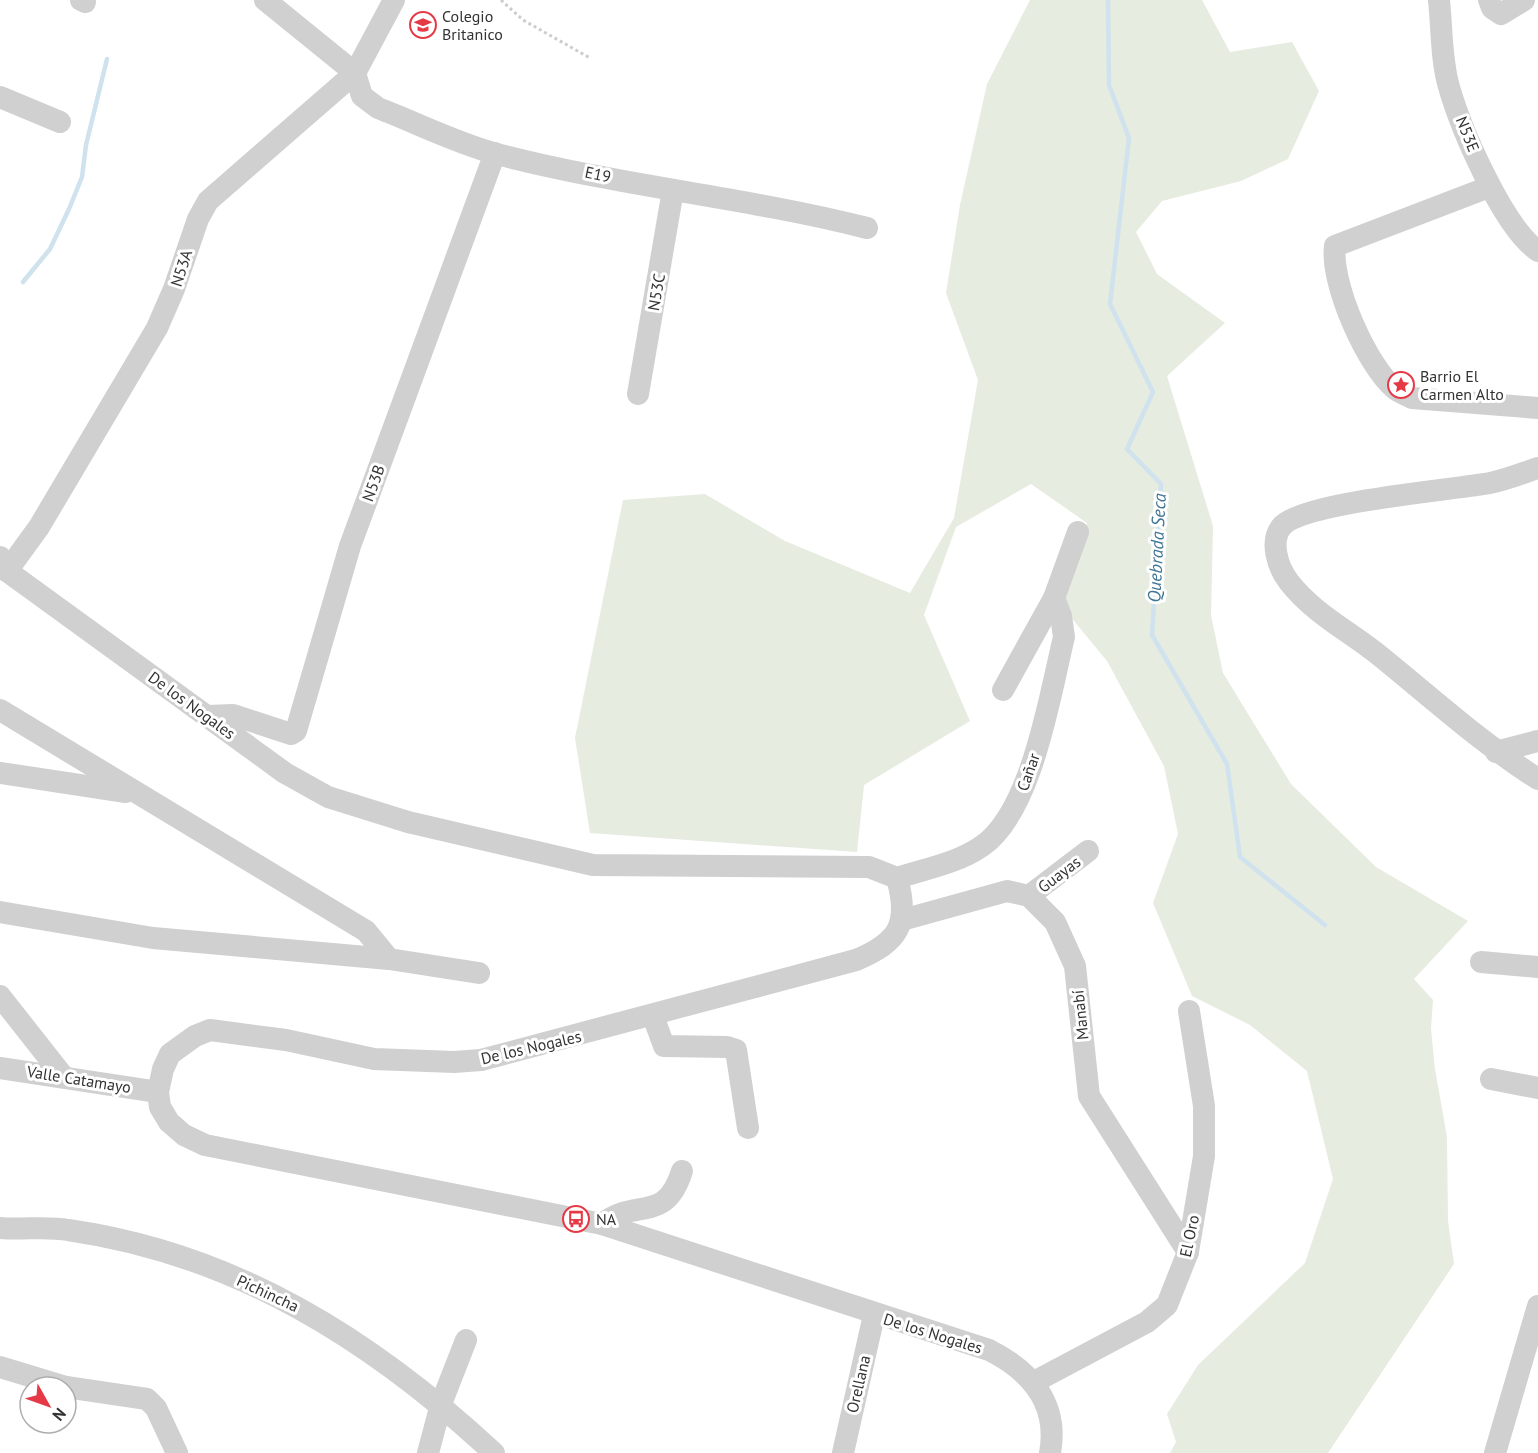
<svg xmlns="http://www.w3.org/2000/svg" width="1538" height="1453" font-family="'PT Sans',sans-serif">
	<style>
		.green { fill: #e6ecdf }
		.lines { fill: none; stroke-linecap: round; stroke-linejoin: round }
		.stream { stroke: #cfe2ee; stroke-width: 4.5 }
		.path { stroke: #cdcdcd; stroke-width: 3; stroke-dasharray: 3 3; stroke-linecap: butt }
		.minor { stroke: #d0d0d0; stroke-width: 22 }
		.labels { text-anchor: middle; stroke-width: 6; stroke-linejoin: round; paint-order: stroke }
		.poi-label { font-size: 16px; fill: #333; stroke: #fff; text-anchor: start }
		.street-label { font-size: 16px; fill: #333; stroke: #fff }
		.water-label { font-size: 18px; font-style: italic; fill: #3f7597; stroke: #fff }
	</style>
	<rect width="100%" height="100%" fill="#fff"/>
	<polygon class="green" points="1030,0 1202,0 1230,52 1292,42 1319,91 1288,159 1241,181 1162,201 1136,232 1157,274 1225,323 1167,376 1213,526 1211,615 1223,673 1291,784 1376,867 1468,921 1414,979 1433,1000 1431,1029 1435,1069 1447,1137 1448,1221 1454,1264 1328,1453 1170,1453 1176,1442 1167,1414 1198,1365 1305,1263 1333,1179 1307,1071 1250,1025 1192,996 1153,903 1178,834 1164,766 1107,661 1069,615 1063,586 1079,561 1087,523 1031,484 956,527 924,615 970,721 864,785 857,852 590,833 575,738 623,500 705,494 785,541 910,593 954,518 978,380 946,293 960,205 987,84"/>
	<g class="lines">
		<g class="stream">
			<polyline points="1108,0 1109,85 1129,138 1110,304 1153,392 1127,449 1161,484 1152,635 1227,764 1240,857 1325,925"/>
			<polyline points="23,282 50,249 69,209 82,177 86,145 107,59"/>
		</g>
		<polyline class="path" points="501,0 523,20 590,58"/>
		<g class="minor">
			<polyline points="81,0 85,2"/>
			<polyline points="265,0 355,73"/>
			<path d="M 1439,0 C 1442,28 1441,60 1449,87 C 1461,129 1503,227 1538,251"/>
			<polyline points="1489,0 1492,8 1501,14 1524,0"/>
			<path d="M 355,73 L 362,96 L 378,108 C 417,123 456,143 497,154 C 619,186 745,197 867,228"/>
			<polyline points="0,97 60,122"/>
			<path d="M 1489,187 L 1335,246 C 1330,283 1367,366 1395,389 C 1400,393 1407,395 1412,398 L 1538,408"/>
			<polyline points="638,394 673,190"/>
			<path d="M 1538,468 C 1523,473 1506,480 1490,483 C 1452,490 1304,502 1282,526 C 1269,541 1278,568 1289,582 C 1314,614 1349,631 1380,656 C 1432,698 1481,743 1538,779"/>
			<polyline points="0,557 7,571 285,773 328,797 408,822 593,865 869,867 897,878"/>
			<polyline points="7,571 39,527 157,328 174,289 198,219 208,201 355,73 394,0"/>
			<polyline points="1003,690 1054,598 1078,532"/>
			<polyline points="0,710 366,931 389,959"/>
			<polyline points="208,716 233,715 291,734 296,731 350,546 495,153"/>
			<polyline points="1496,752 1538,741"/>
			<polyline points="0,773 126,792"/>
			<path d="M 897,878 C 910,924 899,942 856,960 L 481,1060 L 454,1062 L 374,1059 L 286,1040 L 210,1030 L 195,1036 L 170,1054 L 163,1069 L 158,1092 L 160,1107 L 169,1122 L 184,1135 L 205,1145 L 602,1224 L 989,1350 C 1031,1371 1059,1404 1050,1453"/>
			<path d="M 897,878 C 925,869 958,863 982,846 C 1032,812 1050,694 1064,637 L 1061,616 L 1054,598"/>
			<polyline points="1029,896 1088,851"/>
			<polyline points="0,912 153,938 389,959 479,973"/>
			<polyline points="902,920 1007,891 1029,896 1055,922 1075,966 1089,1096 1188,1252"/>
			<polyline points="1481,962 1538,967"/>
			<polyline points="0,996 63,1076"/>
			<polyline points="653,1016 664,1046 727,1047 736,1050 748,1128"/>
			<polyline points="0,1068 158,1092"/>
			<polyline points="1491,1079 1538,1088"/>
			<path d="M 602,1224 C 636,1197 665,1225 682,1171"/>
			<path d="M 0,1228 C 23,1230 46,1226 68,1230 C 236,1254 372,1340 494,1453"/>
			<polyline points="0,1367 66,1387"/>
			<polyline points="1034,1382 1147,1322 1167,1305 1188,1252 1204,1156 1204,1106 1189,1011"/>
			<polyline points="66,1387 147,1399 156,1408 177,1453"/>
			<polyline points="428,1453 441,1404 466,1340"/>
			<polyline points="843,1453 874,1315"/>
			<polyline points="1495,1453 1538,1306"/>
		</g>
	</g>
	<defs>
		<symbol id="school-ring" viewBox="-11 -11 22 22"><circle r="9.5" fill="#fff" stroke="#e63946" stroke-width="1.5"/><path d="M0-5L7-2L0 1L-7-2ZM-4 1L0 2.5L4 1V4Q0 6-4 4Z" fill="#e63946"/></symbol>
		<symbol id="sight-ring" viewBox="-11 -11 22 22"><circle r="9.5" fill="#fff" stroke="#e63946" stroke-width="1.5"/><path d="M0-6L1.8-2.2L6-1.7L2.9 1.2L3.7 5.4L0 3.3L-3.7 5.4L-2.9 1.2L-6-1.7L-1.8-2.2Z" fill="#e63946"/></symbol>
		<symbol id="bus-ring" viewBox="-11 -11 22 22"><circle r="9.5" fill="#fff" stroke="#e63946" stroke-width="1.5"/><path d="M-5-6H5V4H4V6H2V4H-2V6H-4V4H-5ZM-3.5-4V0h7V-4ZM-3.5 1.2v1.5H-2V1.2ZM2 1.2v1.5H3.5V1.2Z" fill="#e63946"/></symbol>
	</defs>
	<g fill-rule="evenodd">
		<use href="#school-ring" x="408" y="10" width="30" height="30"/>
		<use href="#sight-ring" x="1386" y="370" width="30" height="30"/>
		<use href="#bus-ring" x="561" y="1204" width="30" height="30"/>
	</g>
	<g class="labels">
		<g class="poi-label">
			<text x="442" y="22">Colegio<tspan x="442" dy="18">Britanico</tspan></text>
			<text x="1420" y="382">Barrio El<tspan x="1420" dy="18">Carmen Alto</tspan></text>
			<text x="596" y="1225">NA</text>
		</g>
		<g class="street-label">
			<text transform="translate(1468 134) rotate(68)" y="6">N53E</text>
			<text transform="translate(598 174) rotate(12)" y="6">E19</text>
			<text transform="translate(181 268) rotate(-72)" y="6">N53A</text>
			<text transform="translate(656 292) rotate(-80)" y="6">N53C</text>
			<text transform="translate(373 483) rotate(-70)" y="6">N53B</text>
			<text transform="translate(192 705) rotate(36)" y="6">De los Nogales</text>
			<text transform="translate(1028 772) rotate(-71)" y="6">Cañar</text>
			<text transform="translate(1059 874) rotate(-37)" y="6">Guayas</text>
			<text transform="translate(1080 1015) rotate(-96)" y="6">Manabí</text>
			<text transform="translate(531 1047) rotate(-13)" y="6">De los Nogales</text>
			<text transform="translate(79 1079) rotate(9)" y="6">Valle Catamayo</text>
			<text transform="translate(1189 1236) rotate(-78)" y="6">El Oro</text>
			<text transform="translate(268 1293) rotate(25)" y="6">Pichincha</text>
			<text transform="translate(933 1333) rotate(17)" y="6">De los Nogales</text>
			<text transform="translate(858 1384) rotate(-77)" y="6">Orellana</text>
		</g>
		<g class="water-label">
			<text transform="translate(1157 548) rotate(-87)" y="6">Quebrada Seca</text>
		</g>
	</g>
	<g transform="translate(48 1405) rotate(130)"><circle r="28" fill="#ffffff" stroke="#adadad" stroke-width="1.5"/>
	<path d="M0-4.5L10 22L0 15L-10 22Z" fill="#e63946"/>
	<text y="-9" font-size="16" font-weight="bold" text-anchor="middle" fill="#333333">N</text>
	</g>
</svg>
